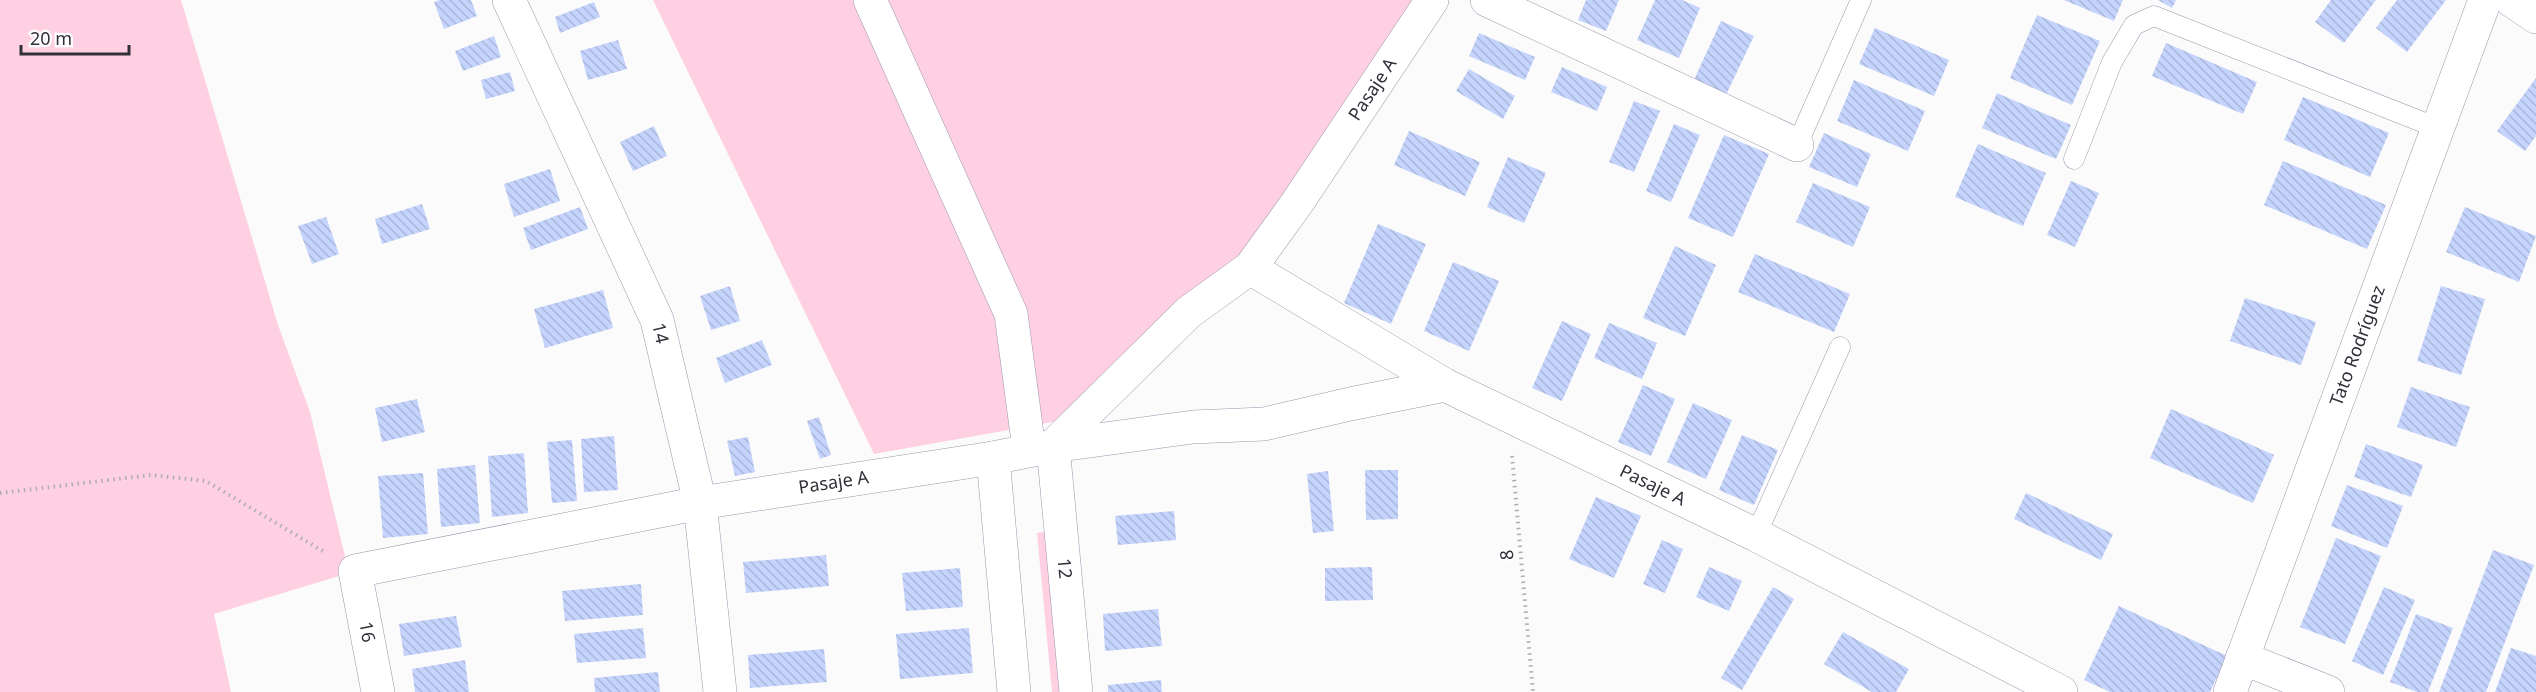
<svg xmlns="http://www.w3.org/2000/svg" width="2536" height="692" font-family="'Noto Sans',sans-serif">
	<style>
		.grass { fill: #fed0e1 }
		.building { fill: url(#building-back-hatch) }
		.lines { fill: none; stroke-linecap: round; stroke-linejoin: round }
		.service-casing { stroke: #9c96ae; stroke-width: 21 }
		.minor-casing { stroke: #9c96ae; stroke-width: 34 }
		.path { stroke: #aeadb1; stroke-width: 4; stroke-dasharray: 1.5 4.5; stroke-linecap: butt }
		.service { stroke: #fff; stroke-width: 20 }
		.minor { stroke: #fff; stroke-width: 33 }
		.labels { text-anchor: middle; stroke-width: 4.5; stroke-linejoin: round; paint-order: stroke }
		.street-label { font-size: 18px; fill: #322f39; stroke: #fff }
	</style>
	<defs>
		<pattern id="building-back-hatch" width="6" height="6" patternUnits="userSpaceOnUse" patternTransform="scale(1.5)"><rect width="6" height="6" fill="#c5d4fd"/><path d="M-1 5l2 2M0 0l6 6M5-1l2 2" fill="none" stroke="#aab6da"/></pattern>
	</defs>
	<rect width="100%" height="100%" fill="#fbfbfb"/>
	<g class="grass">
		<polygon points="0,0 181,0 278,325 310,412 349,573 214,614 231,692 0,692"/>
		<polygon points="653,0 1421,0 1267,249 1080,417 874,454"/>
		<polygon points="1049,531 1065,692 1052,692 1037,533"/>
	</g>
	<g class="building">
		<polygon points="440,0 471,0 477,16 444,29 434,2"/>
		<polygon points="1586,0 1619,0 1606,31 1578,20"/>
		<polygon points="1655,0 1682,0 1700,8 1679,58 1637,40"/>
		<polygon points="2064,0 2123,0 2114,21"/>
		<polygon points="2158,0 2176,0 2172,8"/>
		<polygon points="2331,0 2376,0 2344,43 2315,22"/>
		<polygon points="2397,0 2446,0 2407,52 2376,28"/>
		<polygon points="594,2 600,17 560,33 555,17"/>
		<polygon points="2037,15 2100,41 2072,105 2010,78"/>
		<polygon points="1721,21 1754,36 1725,97 1693,82"/>
		<polygon points="1875,28 1949,60 1934,96 1859,64"/>
		<polygon points="1479,33 1535,57 1525,80 1469,56"/>
		<polygon points="494,36 501,57 463,71 455,51"/>
		<polygon points="618,40 627,69 588,80 580,51"/>
		<polygon points="2166,43 2257,82 2243,114 2152,76"/>
		<polygon points="1562,67 1607,87 1597,111 1551,92"/>
		<polygon points="1469,69 1515,96 1503,119 1456,91"/>
		<polygon points="510,72 515,91 486,99 481,80"/>
		<polygon points="2536,78 2536,136 2525,151 2497,131"/>
		<polygon points="1854,80 1925,111 1908,151 1837,121"/>
		<polygon points="1997,93 2071,125 2056,159 1982,128"/>
		<polygon points="2303,97 2389,133 2370,177 2284,140"/>
		<polygon points="1634,101 1660,111 1634,172 1609,162"/>
		<polygon points="1674,124 1700,135 1671,202 1646,191"/>
		<polygon points="654,126 667,156 633,171 620,142"/>
		<polygon points="1409,131 1480,162 1465,196 1394,165"/>
		<polygon points="1824,133 1871,154 1857,187 1809,167"/>
		<polygon points="1724,135 1769,154 1733,237 1688,218"/>
		<polygon points="1978,144 2046,173 2023,226 1955,197"/>
		<polygon points="1508,157 1546,173 1524,223 1487,207"/>
		<polygon points="2283,161 2386,205 2367,249 2264,205"/>
		<polygon points="550,169 560,201 514,217 504,184"/>
		<polygon points="2071,181 2099,193 2075,247 2047,235"/>
		<polygon points="1813,183 1870,207 1853,247 1796,222"/>
		<polygon points="422,204 430,229 382,244 375,219"/>
		<polygon points="580,207 588,229 531,250 523,228"/>
		<polygon points="2465,207 2536,236 2519,282 2446,252"/>
		<polygon points="326,217 339,254 312,264 298,226"/>
		<polygon points="1378,224 1426,244 1391,324 1344,303"/>
		<polygon points="1675,246 1716,265 1685,336 1643,318"/>
		<polygon points="1755,254 1850,294 1834,332 1738,292"/>
		<polygon points="1453,262 1499,281 1469,351 1424,331"/>
		<polygon points="730,286 740,321 711,330 700,296"/>
		<polygon points="2441,286 2485,299 2461,375 2417,361"/>
		<polygon points="603,290 613,328 545,348 534,309"/>
		<polygon points="2245,298 2316,322 2301,365 2230,341"/>
		<polygon points="1562,321 1591,334 1562,401 1532,388"/>
		<polygon points="1609,323 1657,343 1642,379 1594,358"/>
		<polygon points="762,340 772,365 725,383 716,358"/>
		<polygon points="1643,385 1675,399 1651,456 1618,442"/>
		<polygon points="2411,387 2470,407 2456,447 2397,427"/>
		<polygon points="417,399 425,432 382,442 375,408"/>
		<polygon points="1693,403 1732,420 1706,479 1667,462"/>
		<polygon points="2171,409 2274,455 2253,503 2150,458"/>
		<polygon points="819,417 831,455 820,459 807,421"/>
		<polygon points="1742,435 1778,450 1754,505 1719,490"/>
		<polygon points="614,436 618,490 584,492 581,439"/>
		<polygon points="748,437 755,472 735,476 727,441"/>
		<polygon points="572,440 577,501 552,503 547,442"/>
		<polygon points="2366,444 2423,465 2411,497 2354,477"/>
		<polygon points="524,453 528,513 492,517 488,456"/>
		<polygon points="475,465 480,523 441,527 437,469"/>
		<polygon points="1365,470 1398,470 1398,519 1366,520"/>
		<polygon points="1328,471 1334,531 1313,533 1307,474"/>
		<polygon points="423,473 428,534 383,538 378,476"/>
		<polygon points="2347,485 2403,506 2387,548 2331,526"/>
		<polygon points="2026,493 2113,534 2101,560 2014,519"/>
		<polygon points="1596,497 1641,516 1614,578 1569,559"/>
		<polygon points="1174,511 1176,540 1118,545 1115,516"/>
		<polygon points="2336,538 2381,556 2345,644 2300,627"/>
		<polygon points="1662,540 1683,549 1665,593 1643,584"/>
		<polygon points="2493,550 2534,565 2486,692 2439,692"/>
		<polygon points="826,555 829,586 746,593 743,562"/>
		<polygon points="1372,567 1373,600 1325,601 1325,568"/>
		<polygon points="1709,567 1742,581 1729,611 1696,597"/>
		<polygon points="960,568 963,607 906,611 902,573"/>
		<polygon points="641,584 643,615 565,621 562,591"/>
		<polygon points="1773,587 1794,599 1742,690 1721,678"/>
		<polygon points="2384,587 2415,600 2383,675 2352,661"/>
		<polygon points="2119,606 2227,656 2210,692 2110,692 2084,680"/>
		<polygon points="1158,609 1162,646 1105,651 1103,614"/>
		<polygon points="2416,614 2453,628 2428,692 2417,692 2390,682"/>
		<polygon points="456,616 462,647 404,656 399,624"/>
		<polygon points="643,628 646,658 577,663 574,634"/>
		<polygon points="969,628 973,673 900,679 896,634"/>
		<polygon points="1843,632 1909,669 1896,692 1872,692 1824,664"/>
		<polygon points="2511,648 2536,656 2536,692 2495,692"/>
		<polygon points="824,649 827,682 750,688 748,655"/>
		<polygon points="465,660 469,692 415,692 412,669"/>
		<polygon points="658,672 660,692 595,692 594,678"/>
		<polygon points="1161,680 1162,692 1108,692 1108,685"/>
	</g>
	<g class="lines">
		<defs>
			<g id="service">
				<polyline points="1797,145 1861,0"/>
				<polyline points="2074,159 2112,62 2134,25 2154,16 2440,129"/>
				<polyline points="1756,535 1840,347"/>
			</g>
			<g id="minor">
				<path id="s1" d="M 509,0 L 657,320 L 700,503 L 720,692"/>
				<polyline points="870,0 1011,314 1029,449"/>
				<polyline points="1487,0 1797,145"/>
				<polyline points="2511,0 2536,17"/>
				<path id="s2" d="M 1250,268 L 1445,385 L 1756,535 L 2061,692"/>
				<path id="s3" d="M 1053,446 L 1189,312 L 1250,268 L 1297,203 L 1432,0"/>
				<path id="s4" d="M 1053,446 L 1076,692"/>
				<polyline points="993,458 1014,692"/>
				<polyline points="2242,658 2328,692"/>
				<path id="s5" d="M 378,692 L 355,571 L 700,503 L 993,458 L 1053,446 L 1193,427 L 1264,424 L 1350,404 L 1445,385"/>
				<path id="s6" d="M 2230,692 L 2485,0"/>
			</g>
		</defs>
		<use href="#service" class="service-casing"/>
		<use href="#minor" class="minor-casing"/>
		<g class="path">
			<polyline points="1512,456 1533,692"/>
			<polyline points="0,493 151,475 206,481 326,553"/>
		</g>
		<use href="#service" class="service"/>
		<use href="#minor" class="minor"/>
	</g>
	<g class="labels">
		<g class="street-label">
			<text dy="6" stroke="none"><textPath href="#s3" startOffset="483">Pasaje A</textPath></text>
			<text dy="6" stroke="none"><textPath href="#s1" startOffset="366">14</textPath></text>
			<text dy="6" stroke="none"><textPath href="#s6" startOffset="369">Tato Rodríguez</textPath></text>
			<text dy="6" stroke="none"><textPath href="#s5" startOffset="610">Pasaje A</textPath></text>
			<text dy="6" stroke="none"><textPath href="#s2" startOffset="458">Pasaje A</textPath></text>
			<text transform="translate(1507 555) rotate(-95)" y="6">8</text>
			<text dy="6" stroke="none"><textPath href="#s4" startOffset="123">12</textPath></text>
			<text transform="translate(367 632) rotate(79)" y="6">16</text>
		</g>
	</g>
	<path d="M21 45v9h108v-9" fill="none" stroke="#322f39" stroke-width="3"/>
	<text x="30" y="45" font-size="18" fill="#322f39" stroke="#ffffff" stroke-width="4.5" paint-order="stroke">20 m</text>
</svg>
